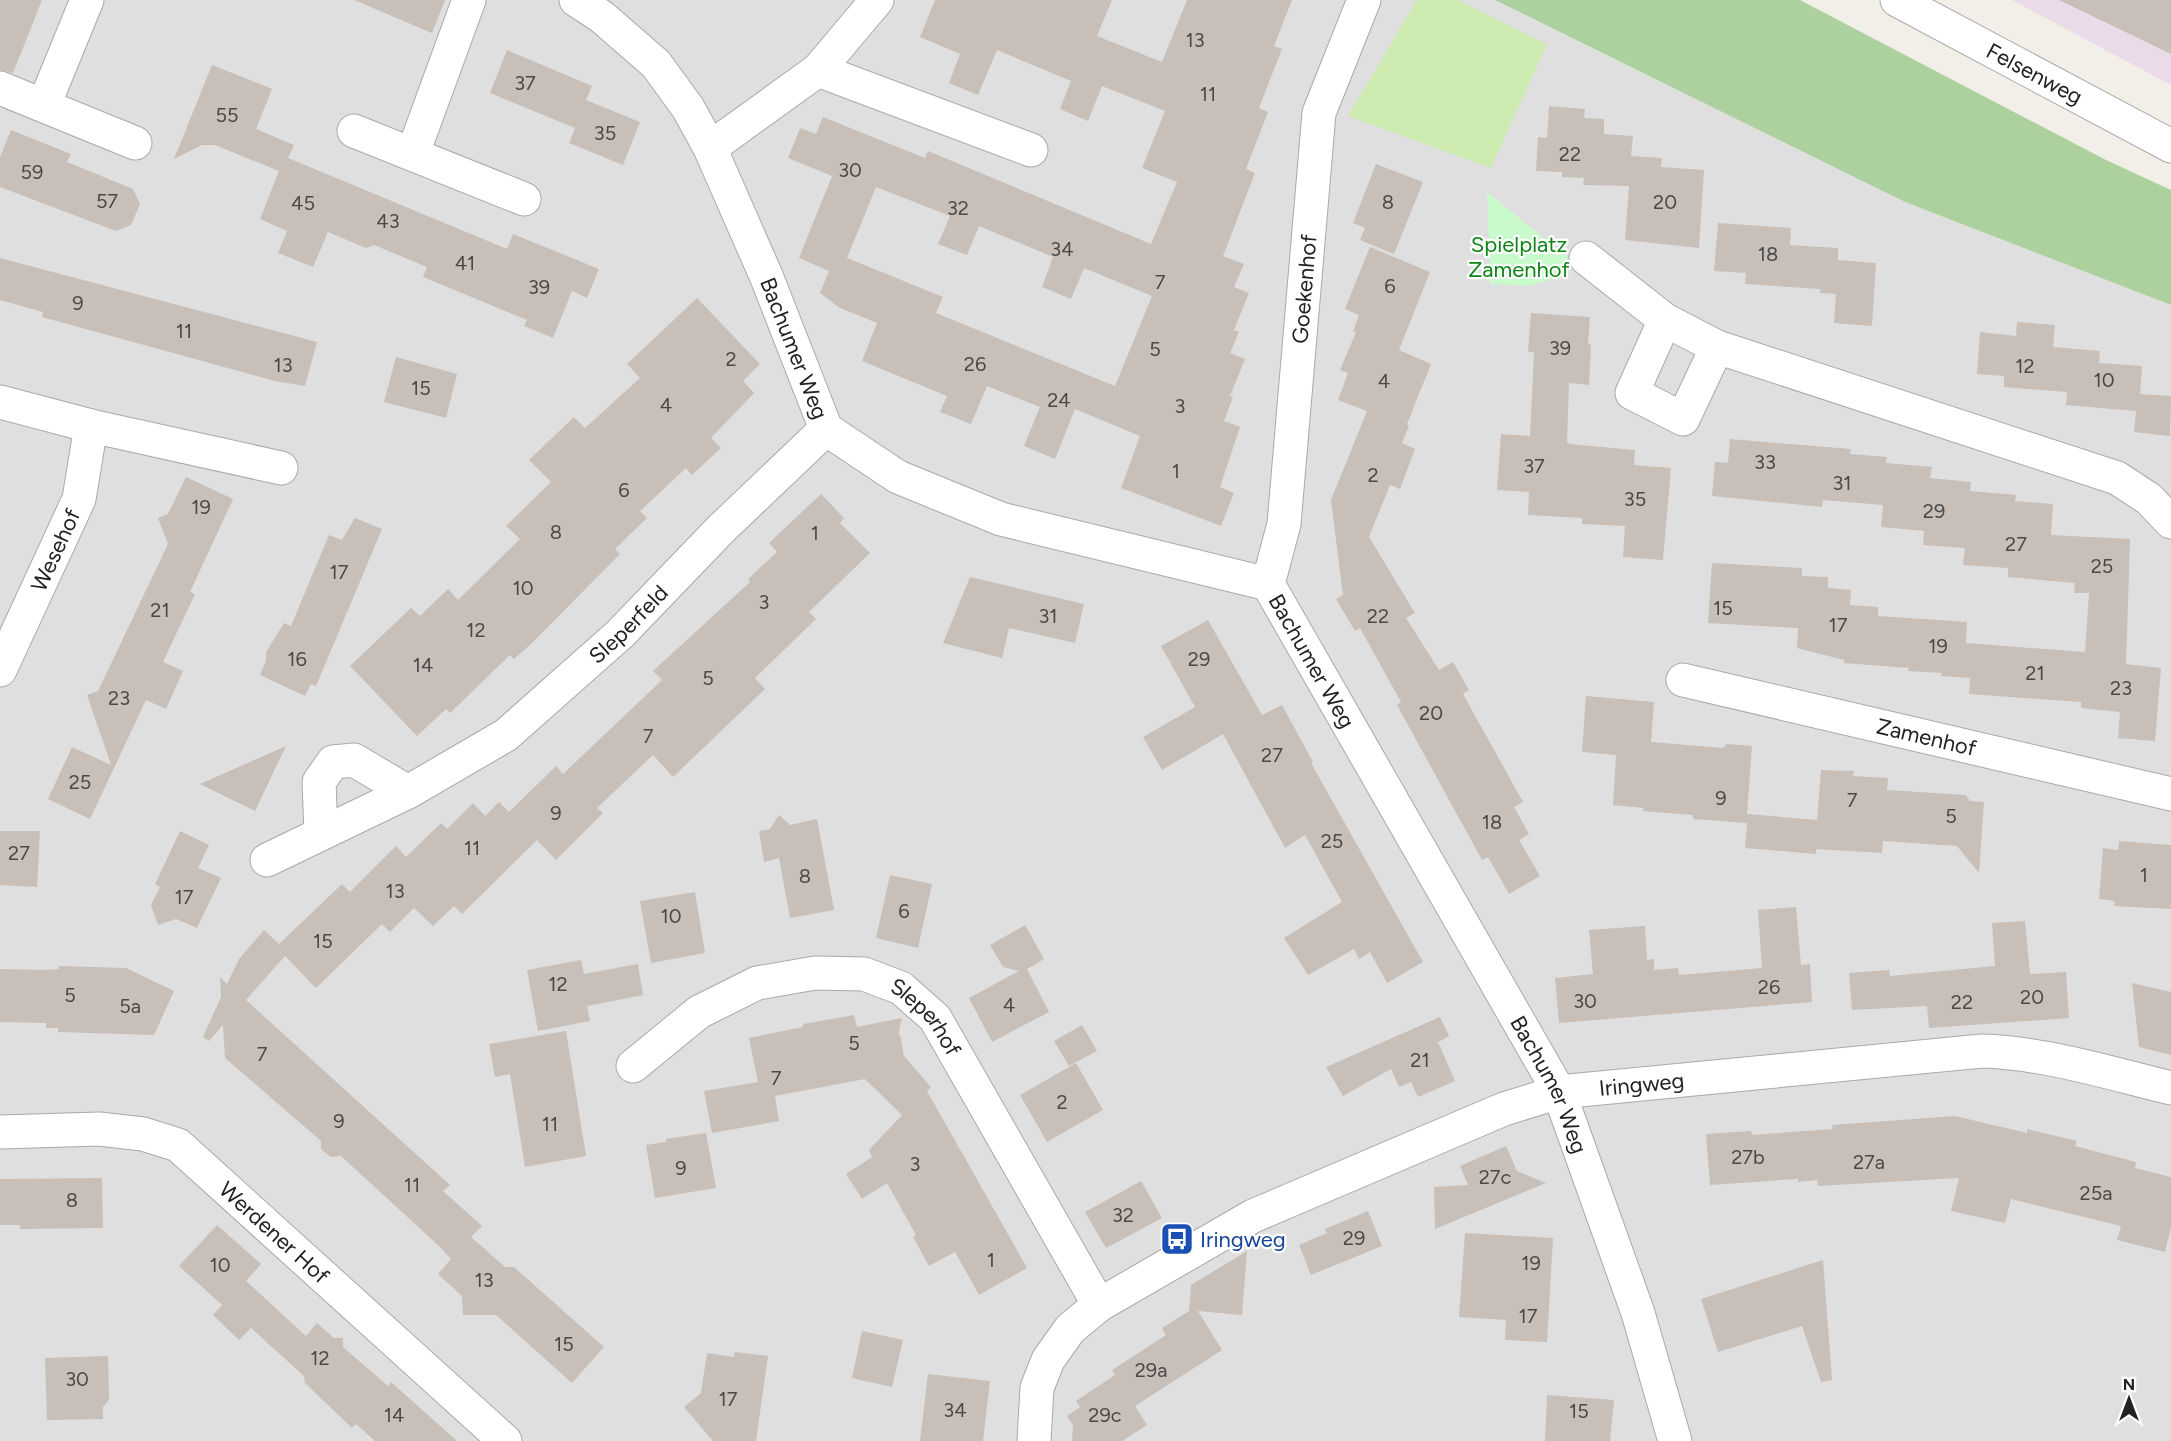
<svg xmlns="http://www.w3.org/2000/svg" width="2171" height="1441" font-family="Figtree,sans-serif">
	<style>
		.residential { fill: #e0dfdf }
		.industrial { fill: #ebdbe8 }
		.grass { fill: #cdebb0 }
		.forest { fill: #add19e }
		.park { fill: #c8facc }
		.building { fill: #c7bfb8; fill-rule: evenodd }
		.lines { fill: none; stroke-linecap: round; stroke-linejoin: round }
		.street-casing { stroke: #a9a9a9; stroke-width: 35 }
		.street { stroke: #fff; stroke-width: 33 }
		.labels { text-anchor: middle; stroke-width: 4.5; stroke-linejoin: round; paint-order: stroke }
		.number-label { font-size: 20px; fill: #4b4948 }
		.street-label { font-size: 22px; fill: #222; stroke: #fff }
		.park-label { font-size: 22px; fill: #0c8416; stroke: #fff }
		.transit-label { font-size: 22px; fill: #164399; stroke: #fff; text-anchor: start }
	</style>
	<rect width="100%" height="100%" fill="#f2efe9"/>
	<polygon class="residential" points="0,0 1495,0 1905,202 2171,305 2171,1441 0,1441"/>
	<polygon class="industrial" points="2012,0 2171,0 2171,85"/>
	<polygon class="grass" points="1417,0 1458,0 1547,44 1491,168 1348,116"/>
	<polygon class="forest" points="1495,0 1800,0 2104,159 2171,190 2171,305 1905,202"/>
	<polygon class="park" points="1487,192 1567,257 1558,278 1527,286 1490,284"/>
	<g class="building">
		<polygon points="0,0 42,0 13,73 0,70"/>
		<polygon points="354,0 445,0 432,33"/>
		<path d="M 935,0 L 1112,0 L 1097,36 L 1162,62 L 1187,0 L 1292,0 L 1274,46 L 1282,49 L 1259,108 L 1268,112 L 1246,169 L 1255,173 L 1223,256 L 1244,264 L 1234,287 L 1249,293 L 1234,330 L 1239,332 L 1230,353 L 1245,359 L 1230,396 L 1233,397 L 1224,421 L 1240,427 L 1220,487 L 1234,493 L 1221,526 L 1121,488 L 1140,436 L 1075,409 L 1055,459 L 1024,446 L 1040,407 L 987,386 L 971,424 L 940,412 L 947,396 L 862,361 L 877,323 L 840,308 L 820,293 L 829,271 L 799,258 L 832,176 L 788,158 L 800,128 L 816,134 L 823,117 L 925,158 L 928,151 L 1151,244 L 1177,182 L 1142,168 L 1165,111 L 1102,86 L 1088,121 L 1060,109 L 1071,81 L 997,50 L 978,95 L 949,83 L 960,54 L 920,37 ZM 876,187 L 950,216 L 938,244 L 967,255 L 979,226 L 1053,257 L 1042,287 L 1071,299 L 1084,268 L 1152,296 L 1115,386 L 936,313 L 943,297 L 847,258 Z"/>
		<polygon points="2059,0 2171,0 2171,54"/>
		<polygon points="507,50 592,86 586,100 640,122 623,165 569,143 575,128 490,93"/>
		<polygon points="212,65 272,89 256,129 294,145 288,158 507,249 513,234 599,269 587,298 572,291 553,338 524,326 527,320 423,277 427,267 374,245 366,248 328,232 313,267 278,253 287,231 260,219 279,171 215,145 202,145 174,159"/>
		<polygon points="1549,106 1585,109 1584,118 1604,119 1604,134 1633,136 1631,156 1662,158 1661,167 1704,170 1699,248 1625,240 1629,186 1583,185 1584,178 1562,177 1562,172 1536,171 1538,137 1547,138"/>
		<polygon points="11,130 71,154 67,162 133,189 140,204 131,225 116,231 0,187 0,157"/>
		<polygon points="1376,164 1423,182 1394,254 1360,240 1365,228 1353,223"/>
		<polygon points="1718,223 1791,228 1790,245 1838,248 1838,260 1876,263 1872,326 1834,323 1836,294 1820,293 1820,289 1745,284 1746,273 1714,271"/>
		<polygon points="1370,247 1430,272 1399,350 1431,364 1407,424 1409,426 1402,443 1415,449 1400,489 1390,485 1369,537 1415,613 1406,618 1439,670 1453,662 1469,690 1463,694 1523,802 1514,807 1529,834 1519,840 1540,876 1509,894 1488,857 1482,860 1397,705 1401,702 1360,628 1355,631 1336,599 1343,595 1331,500 1367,411 1338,400 1348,373 1340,370 1356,332 1353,331 1359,315 1345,309"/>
		<polygon points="0,258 317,342 305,386 275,381 42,317 43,312 0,300"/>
		<polygon points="697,298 760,364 743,381 754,393 711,438 721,448 692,475 686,468 640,511 647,518 615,549 620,554 532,643 514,659 510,655 450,713 446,709 417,736 350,666 411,608 420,616 448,589 458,600 520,539 506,526 551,482 529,460 574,417 585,428 640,378 627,364"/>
		<polygon points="1531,313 1590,317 1588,344 1591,345 1589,385 1569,383 1567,442 1570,444 1635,450 1634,465 1671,468 1663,560 1623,557 1625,526 1582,524 1582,518 1528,515 1529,492 1497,490 1501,434 1530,436 1534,352 1528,352"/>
		<polygon points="2017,322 2055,325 2053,347 2100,351 2099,363 2142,366 2140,394 2171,396 2170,436 2134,432 2136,411 2066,405 2067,392 2004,387 2004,376 1977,374 1980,332 2016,336"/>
		<polygon points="396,357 457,374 446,418 384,402"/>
		<polygon points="1730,439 1851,449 1850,454 1887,457 1886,463 1932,467 1930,478 1971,482 1970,491 2016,495 2015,501 2053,504 2051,535 2130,539 2126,664 2161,668 2155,741 2118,738 2120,712 2081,708 2081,702 1969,694 1970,678 1941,676 1942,673 1908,671 1909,668 1844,663 1844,660 1797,648 1798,628 1708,623 1712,563 1802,568 1802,576 1828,577 1828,588 1851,590 1850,605 1878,607 1878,616 1967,622 1966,643 2085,652 2089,593 2074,593 2075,583 2008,577 2008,568 1963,565 1965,548 1923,545 1924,531 1881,527 1883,505 1823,500 1822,507 1712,496 1715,462 1728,463"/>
		<polygon points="186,477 233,499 190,592 195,594 163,662 183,671 166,709 146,700 90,819 48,799 72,747 111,765 87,695 98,691 168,544 158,518 168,514"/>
		<polygon points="821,494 844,518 840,523 870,553 809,612 816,619 755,678 765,689 673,777 653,755 597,808 603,813 556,860 537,840 462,914 454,906 433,926 414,908 390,932 382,924 316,988 285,956 246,1000 450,1185 443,1191 482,1226 471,1237 505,1267 514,1267 604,1347 572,1383 496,1315 463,1315 462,1296 438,1274 451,1259 440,1247 341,1156 331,1157 321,1149 321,1141 225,1058 223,1025 209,1041 203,1037 221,997 220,977 227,984 239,959 264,930 279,944 342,884 350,892 396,846 406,857 441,823 447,829 473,803 485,816 499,802 509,812 556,766 563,774 662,680 653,671 750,582 748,579 777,552 769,543"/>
		<polygon points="355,518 382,529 316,686 311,684 305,696 260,675 266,661 266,652 284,623 291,626 329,535 342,540"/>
		<polygon points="970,577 1084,604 1075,643 1009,628 1002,658 943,643"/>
		<polygon points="1208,620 1262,715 1282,705 1313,762 1311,763 1423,962 1387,983 1370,952 1359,959 1354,949 1308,975 1284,938 1342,902 1305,835 1285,848 1223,734 1162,770 1143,737 1195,707 1161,646"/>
		<polygon points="1586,696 1654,702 1651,742 1723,748 1727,744 1752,746 1747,814 1817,820 1821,770 1854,771 1853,776 1888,778 1887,790 1966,795 1970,801 1984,802 1979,873 1957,846 1883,841 1882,853 1816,849 1816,854 1745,848 1747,823 1693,819 1693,815 1643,811 1643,808 1613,805 1616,755 1582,752"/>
		<polygon points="286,746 255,811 200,784"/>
		<polygon points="779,815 790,825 817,819 834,910 790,918 779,858 764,862 759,831 770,829"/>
		<polygon points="0,831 40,831 37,887 0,885"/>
		<polygon points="180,831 209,845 198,868 221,878 197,928 176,919 158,925 151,905 160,887 155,884"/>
		<polygon points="2119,841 2171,845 2171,909 2114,906 2115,901 2099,899 2103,848 2118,850"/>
		<polygon points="890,875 932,884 918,948 876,938"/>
		<polygon points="695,892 705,953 651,963 640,901"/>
		<polygon points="1796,907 1801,965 1810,964 1812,1002 1559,1023 1555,978 1593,974 1589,930 1645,926 1647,960 1654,959 1654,970 1678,968 1679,975 1762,968 1758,910"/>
		<polygon points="2025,921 2030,974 2066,972 2069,1018 1929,1028 1927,1006 1852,1010 1849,973 1889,970 1890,976 1995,966 1992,923"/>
		<polygon points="1025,925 1044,959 1027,969 1049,1012 992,1042 969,998 1019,971 1003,967 990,945"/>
		<polygon points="581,960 584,974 638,964 643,995 587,1006 590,1021 538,1031 527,970"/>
		<polygon points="59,966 126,968 174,991 154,1035 58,1032 58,1028 46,1028 46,1023 0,1022 0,969 47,970 59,969"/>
		<polygon points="2132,983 2171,992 2171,1055 2139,1047"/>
		<polygon points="854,1015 857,1027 902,1018 898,1035 900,1034 904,1056 931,1087 927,1091 1027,1268 979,1295 955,1252 929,1266 913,1237 916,1235 887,1183 862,1199 846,1174 872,1157 869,1150 902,1115 865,1079 775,1096 779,1121 712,1133 704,1091 758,1082 749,1038 803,1027 803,1024"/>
		<polygon points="1440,1017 1449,1036 1438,1042 1455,1081 1418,1097 1411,1082 1399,1087 1391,1069 1343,1096 1326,1067"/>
		<polygon points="1082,1025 1097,1051 1069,1066 1054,1041"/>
		<polygon points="566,1031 586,1156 525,1167 510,1074 495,1077 489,1044"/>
		<polygon points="1076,1063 1103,1110 1047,1142 1020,1095"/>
		<polygon points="1955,1116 2027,1133 2027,1129 2077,1141 2075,1146 2136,1162 2135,1168 2171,1177 2171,1227 2165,1252 2117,1240 2121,1226 2011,1199 2005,1223 1951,1211 1959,1178 1818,1186 1817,1180 1798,1182 1798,1179 1710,1185 1706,1134 1751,1131 1752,1135 1833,1129 1832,1125"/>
		<polygon points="706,1133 716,1188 655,1198 646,1145 666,1142 666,1139"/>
		<polygon points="1506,1146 1517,1171 1546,1183 1435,1229 1434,1187 1468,1185 1460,1166"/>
		<polygon points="102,1178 103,1228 20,1229 20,1225 0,1225 0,1179"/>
		<polygon points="1141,1181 1162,1218 1106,1248 1085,1212"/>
		<polygon points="1368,1211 1382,1246 1311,1275 1299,1245 1327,1233 1325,1229"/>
		<polygon points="217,1225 261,1264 246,1281 306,1336 317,1323 334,1338 343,1338 343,1347 388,1386 391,1382 457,1441 375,1441 356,1424 352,1428 305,1383 304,1376 251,1328 239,1340 213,1315 222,1305 179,1266"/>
		<polygon points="1465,1233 1553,1238 1547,1342 1505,1340 1506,1320 1459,1317"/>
		<polygon points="1247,1251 1242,1315 1198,1311 1222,1350 1135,1406 1147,1425 1122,1441 1072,1441 1073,1425 1067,1416 1080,1407 1076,1401 1115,1375 1112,1370 1166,1335 1162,1328 1189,1311 1191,1285"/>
		<polygon points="1823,1260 1832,1380 1821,1382 1802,1326 1718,1352 1701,1299"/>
		<polygon points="862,1331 903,1340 892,1387 852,1378"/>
		<polygon points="735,1352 768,1356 756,1441 713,1441 684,1407 701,1393 707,1353 734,1357"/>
		<polygon points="108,1356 109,1400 103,1407 103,1419 47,1420 45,1358"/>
		<polygon points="928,1374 990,1381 983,1441 920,1441"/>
		<polygon points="1547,1395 1614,1400 1610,1441 1545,1441"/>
	</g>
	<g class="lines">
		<defs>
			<g id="street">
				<path id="s1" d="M 576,0 L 602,17 L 656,64 L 688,108 L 710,148 L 767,278 L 826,429 L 898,477 L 1001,519 L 1268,584 L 1559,1092 L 1638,1313 L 1675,1441"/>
				<path id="s2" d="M 1897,0 L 2171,146"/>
				<polyline points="818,70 1031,150"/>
				<polyline points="0,88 135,143"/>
				<polyline points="44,105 87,0"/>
				<polyline points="354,131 524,199"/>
				<polyline points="710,148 818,70 877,0"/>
				<polyline points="413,153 469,0"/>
				<polyline points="1586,258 1665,320 1717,347 2117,478 2149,499 2171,522"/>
				<polyline points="1665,320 1632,393 1683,419 1717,347"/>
				<polyline points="0,402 91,426 281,468"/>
				<path id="s3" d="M 1268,584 L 1284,524 L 1319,113 L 1364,0"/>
				<path id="s4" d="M 0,670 L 79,499 L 91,426"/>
				<path id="s5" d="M 1683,680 L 2171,794"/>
				<polyline points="321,833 319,782 333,762 354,760 408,792"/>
				<path id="s6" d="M 267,860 L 408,792 L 506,735 L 620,634 L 720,530 L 826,429"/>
				<path id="s7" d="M 633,1066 L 699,1012 L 757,983 L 815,973 L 864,974 L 901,988 L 935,1018 L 1099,1305"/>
				<path id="s8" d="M 0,1132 L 99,1129 L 143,1134 L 178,1145 L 505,1441"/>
				<path id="s9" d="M 1034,1441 L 1037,1388 L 1048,1360 L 1070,1329 L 1099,1305 L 1253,1216 L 1504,1109 L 1559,1092 L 1982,1051 C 2046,1053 2109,1073 2171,1088"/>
			</g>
		</defs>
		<use href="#street" class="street-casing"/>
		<use href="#street" class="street"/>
	</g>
	<defs>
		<symbol id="bus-square" viewBox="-11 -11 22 22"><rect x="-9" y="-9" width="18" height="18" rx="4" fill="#1a4fb4" stroke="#fff"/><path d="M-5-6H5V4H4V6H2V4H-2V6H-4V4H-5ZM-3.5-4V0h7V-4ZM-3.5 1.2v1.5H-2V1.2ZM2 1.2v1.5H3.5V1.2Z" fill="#fff"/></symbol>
	</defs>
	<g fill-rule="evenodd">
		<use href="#bus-square" x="1158" y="1220" width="38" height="38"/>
	</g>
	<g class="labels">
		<g class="number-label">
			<text x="1195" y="47">13</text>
			<text x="525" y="90">37</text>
			<text x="1208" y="101">11</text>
			<text x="227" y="122">55</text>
			<text x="605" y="140">35</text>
			<text x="1570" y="161">22</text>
			<text x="850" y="177">30</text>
			<text x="32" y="179">59</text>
			<text x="107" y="208">57</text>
			<text x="1388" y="209">8</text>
			<text x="1665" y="209">20</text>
			<text x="303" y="210">45</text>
			<text x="958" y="215">32</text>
			<text x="388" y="228">43</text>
			<text x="1062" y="256">34</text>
			<text x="1768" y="261">18</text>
			<text x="465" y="270">41</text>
			<text x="1160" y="289">7</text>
			<text x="1390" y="293">6</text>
			<text x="539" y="294">39</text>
			<text x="78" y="310">9</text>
			<text x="184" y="338">11</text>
			<text x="1560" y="355">39</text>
			<text x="1155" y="356">5</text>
			<text x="731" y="366">2</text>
			<text x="975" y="371">26</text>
			<text x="283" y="372">13</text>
			<text x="2025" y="373">12</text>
			<text x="2104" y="387">10</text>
			<text x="1384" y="388">4</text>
			<text x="421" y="395">15</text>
			<text x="1059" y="407">24</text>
			<text x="666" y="412">4</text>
			<text x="1180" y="413">3</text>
			<text x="1765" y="469">33</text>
			<text x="1534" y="473">37</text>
			<text x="1176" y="478">1</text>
			<text x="1373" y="482">2</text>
			<text x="1842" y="490">31</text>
			<text x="624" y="497">6</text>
			<text x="1635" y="506">35</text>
			<text x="201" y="514">19</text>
			<text x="1934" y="518">29</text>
			<text x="556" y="539">8</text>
			<text x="815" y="540">1</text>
			<text x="2016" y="551">27</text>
			<text x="2102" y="573">25</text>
			<text x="339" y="579">17</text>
			<text x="523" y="595">10</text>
			<text x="764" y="609">3</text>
			<text x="1723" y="615">15</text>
			<text x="160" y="617">21</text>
			<text x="1048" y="623">31</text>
			<text x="1378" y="623">22</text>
			<text x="1838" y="632">17</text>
			<text x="476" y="637">12</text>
			<text x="1938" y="653">19</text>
			<text x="297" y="666">16</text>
			<text x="1199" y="666">29</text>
			<text x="423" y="672">14</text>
			<text x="2035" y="680">21</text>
			<text x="708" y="685">5</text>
			<text x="2121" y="695">23</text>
			<text x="119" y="705">23</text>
			<text x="1431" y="720">20</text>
			<text x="648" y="743">7</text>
			<text x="1272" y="762">27</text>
			<text x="80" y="789">25</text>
			<text x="1721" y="805">9</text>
			<text x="1852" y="807">7</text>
			<text x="556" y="820">9</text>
			<text x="1951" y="823">5</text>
			<text x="1492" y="829">18</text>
			<text x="1332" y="848">25</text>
			<text x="472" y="855">11</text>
			<text x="19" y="860">27</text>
			<text x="2144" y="882">1</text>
			<text x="805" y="883">8</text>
			<text x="395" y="898">13</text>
			<text x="184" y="904">17</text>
			<text x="904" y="918">6</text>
			<text x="671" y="923">10</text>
			<text x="323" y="948">15</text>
			<text x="558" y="991">12</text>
			<text x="1769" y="994">26</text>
			<text x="70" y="1002">5</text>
			<text x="2032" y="1004">20</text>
			<text x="1585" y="1008">30</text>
			<text x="1962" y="1009">22</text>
			<text x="1009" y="1012">4</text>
			<text x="130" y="1013">5a</text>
			<text x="854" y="1050">5</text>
			<text x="262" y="1061">7</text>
			<text x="1420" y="1067">21</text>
			<text x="776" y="1085">7</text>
			<text x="1062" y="1109">2</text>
			<text x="339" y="1128">9</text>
			<text x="550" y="1131">11</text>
			<text x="1748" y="1164">27b</text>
			<text x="1869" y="1169">27a</text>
			<text x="915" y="1171">3</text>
			<text x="681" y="1175">9</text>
			<text x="1495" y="1184">27c</text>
			<text x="412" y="1192">11</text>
			<text x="2096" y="1200">25a</text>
			<text x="72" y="1207">8</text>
			<text x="1123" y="1222">32</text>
			<text x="1354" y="1245">29</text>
			<text x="991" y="1267">1</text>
			<text x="1531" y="1270">19</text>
			<text x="220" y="1272">10</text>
			<text x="484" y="1287">13</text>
			<text x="1528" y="1323">17</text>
			<text x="564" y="1351">15</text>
			<text x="320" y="1365">12</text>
			<text x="1151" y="1377">29a</text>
			<text x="77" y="1386">30</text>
			<text x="728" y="1406">17</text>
			<text x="955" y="1417">34</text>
			<text x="1579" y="1418">15</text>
			<text x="394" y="1422">14</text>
			<text x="1105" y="1422">29c</text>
		</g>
		<g class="street-label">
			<text dy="8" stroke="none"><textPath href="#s2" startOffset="156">Felsenweg</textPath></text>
			<text dy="8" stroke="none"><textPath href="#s3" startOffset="298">Goekenhof</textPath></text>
			<text dy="8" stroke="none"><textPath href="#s1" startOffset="420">Bachumer Weg</textPath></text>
			<text dy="8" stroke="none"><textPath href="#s4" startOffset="132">Wesehof</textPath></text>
			<text dy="8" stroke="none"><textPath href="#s6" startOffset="435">Sleperfeld</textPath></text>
			<text dy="8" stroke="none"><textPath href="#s1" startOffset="1068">Bachumer Weg</textPath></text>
			<text dy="8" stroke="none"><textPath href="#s5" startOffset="250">Zamenhof</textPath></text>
			<text dy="8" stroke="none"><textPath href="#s7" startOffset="336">Sleperhof</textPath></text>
			<text dy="8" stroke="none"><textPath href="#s9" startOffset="750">Iringweg</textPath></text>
			<text dy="8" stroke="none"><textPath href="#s1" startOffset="1554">Bachumer Weg</textPath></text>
			<text dy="8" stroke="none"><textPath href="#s8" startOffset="310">Werdener Hof</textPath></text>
		</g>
		<g class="park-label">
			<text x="1519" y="252">Spielplatz<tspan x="1519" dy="25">Zamenhof</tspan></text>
		</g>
		<g class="transit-label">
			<text x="1200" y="1247">Iringweg</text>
		</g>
	</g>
	<g transform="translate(2129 1399)" stroke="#ffffff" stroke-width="4.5" paint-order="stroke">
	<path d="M0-4.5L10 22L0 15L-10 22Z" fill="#222222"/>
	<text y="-9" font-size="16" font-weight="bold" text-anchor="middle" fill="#222222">N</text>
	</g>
</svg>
